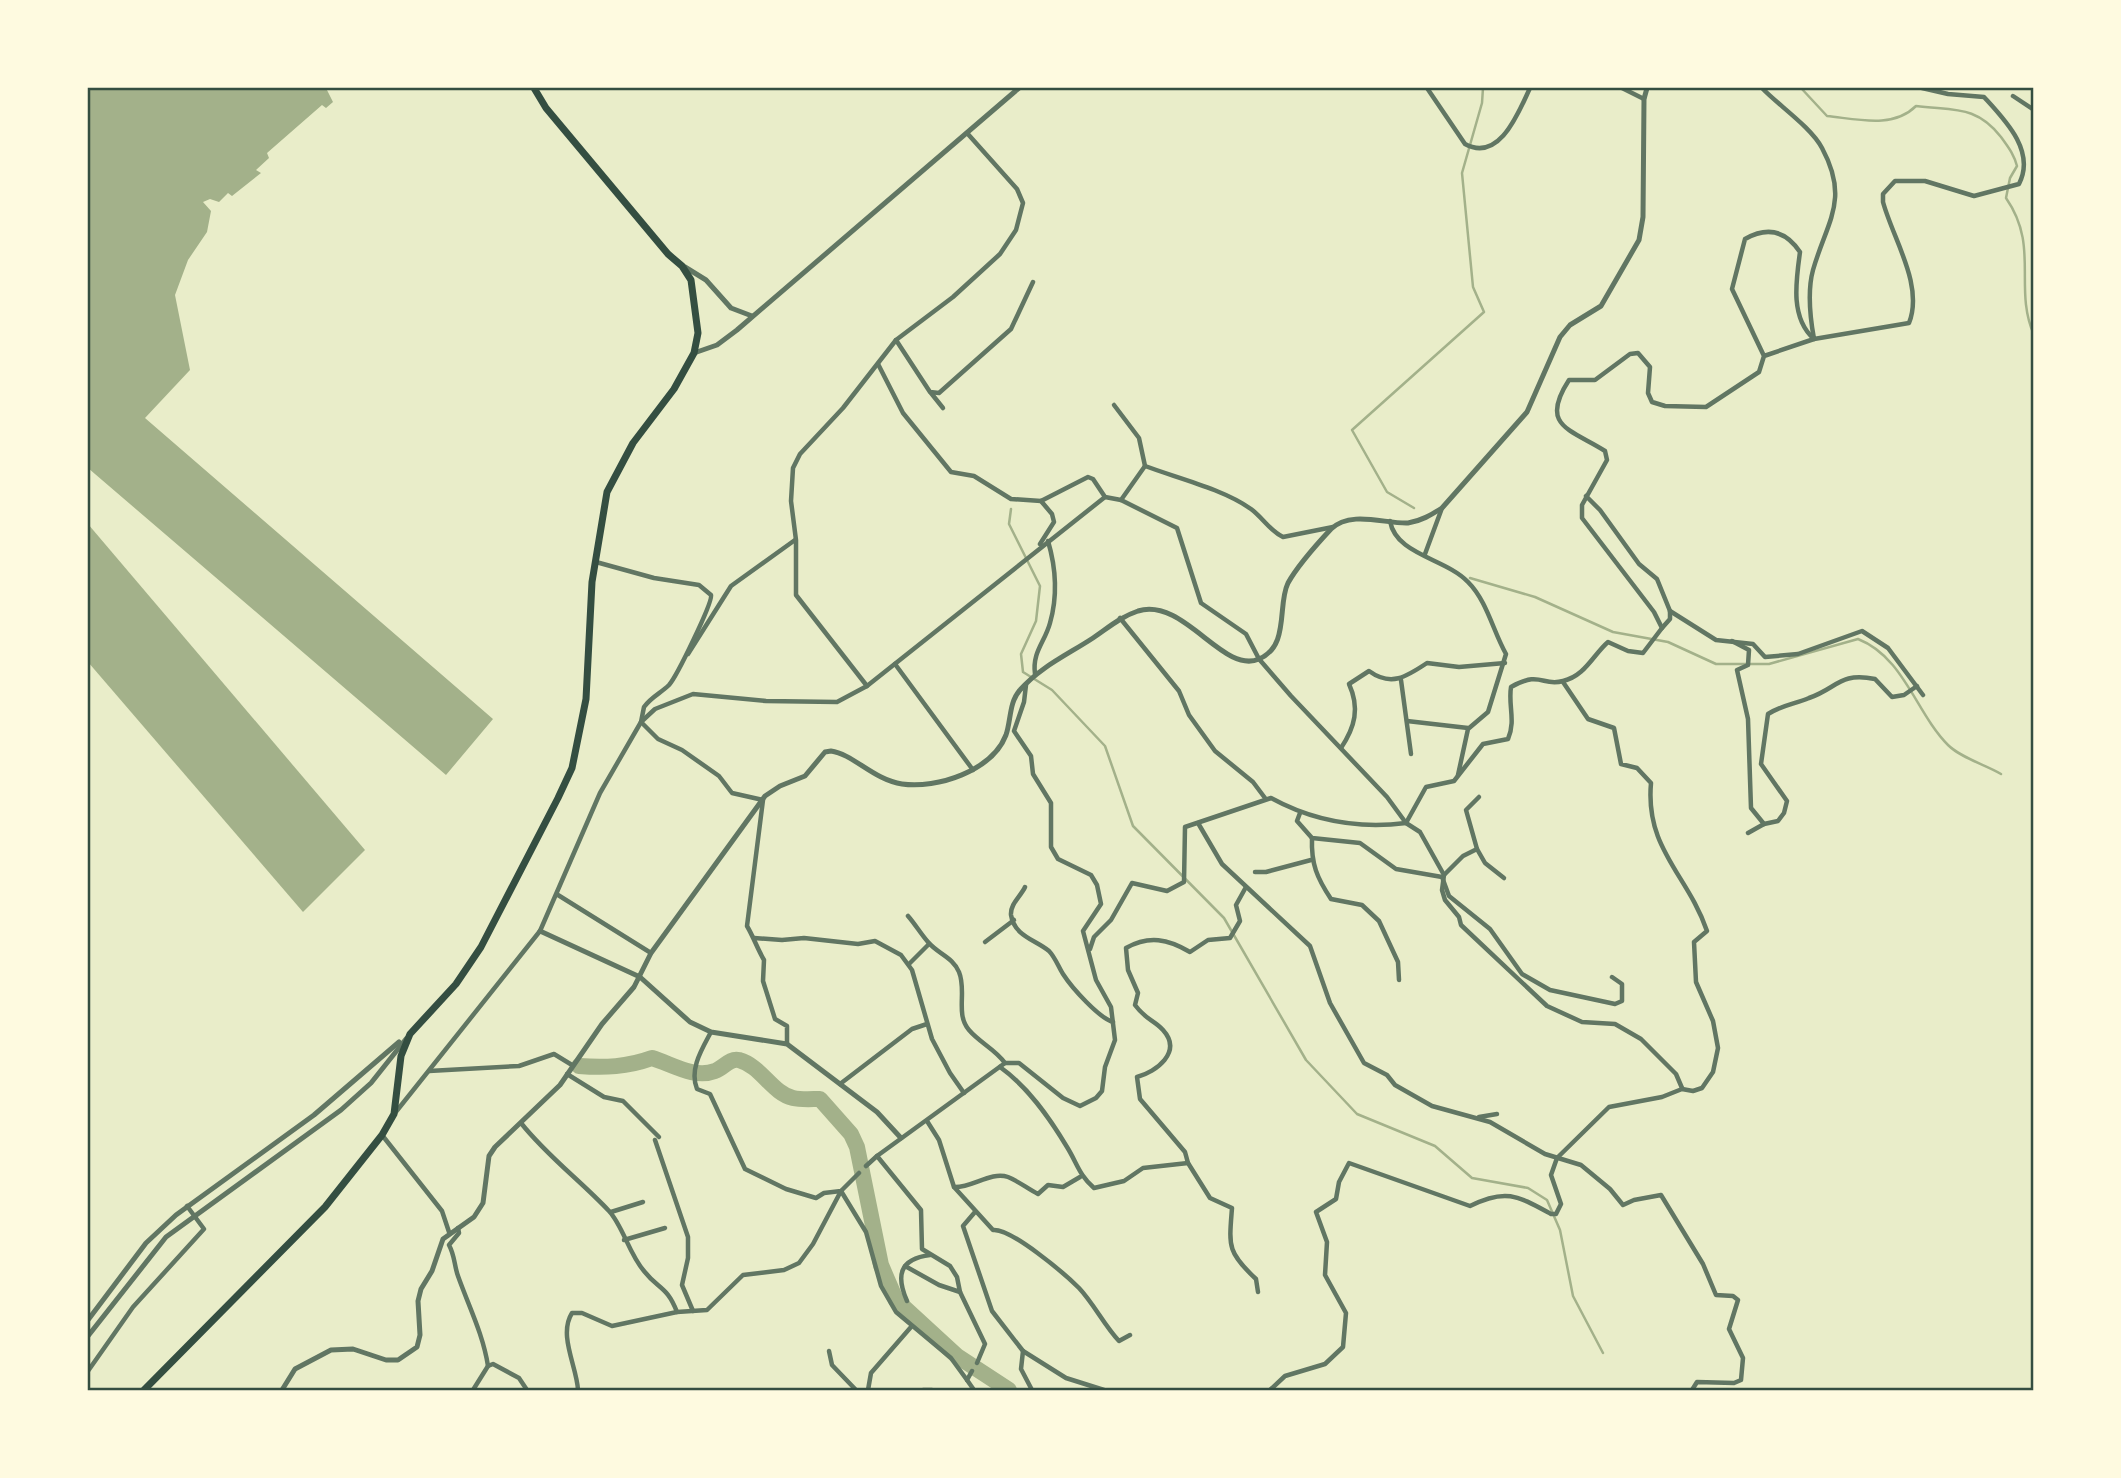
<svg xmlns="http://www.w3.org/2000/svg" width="2121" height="1478" font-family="'Varela Round',sans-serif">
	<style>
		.water { fill: #a3b18a }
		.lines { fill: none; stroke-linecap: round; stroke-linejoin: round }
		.stream { stroke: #a3b18a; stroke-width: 2.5 }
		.river { stroke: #a3b18a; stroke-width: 16 }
		.minor { stroke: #617663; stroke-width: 4.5 }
		.tertiary { stroke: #617663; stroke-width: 5 }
		.trunk { stroke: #344e41; stroke-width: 7 }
		.neatline { fill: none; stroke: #344e41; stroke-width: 2.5 }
	</style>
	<rect width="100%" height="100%" fill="#e9edc9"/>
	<g class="water">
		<polygon points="88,88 326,88 333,102 326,108 322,105 267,153 269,158 256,170 261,173 232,196 228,193 219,202 210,199 203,202 211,211 207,232 188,260 175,295 190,370 145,418 493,719 446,775 88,468"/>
		<polygon points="88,524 365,850 303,912 88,662"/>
	</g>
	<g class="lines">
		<g class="stream">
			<path d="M 1801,88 L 1827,116 C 1857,119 1893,129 1916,106 C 1954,111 1976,105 2001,137 C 2008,147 2014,154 2017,166 L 2010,178 L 2006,198 C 2040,247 2013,287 2034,335"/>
			<polyline points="1414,508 1387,492 1352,430 1484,312 1473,287 1462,173 1482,103 1483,88"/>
			<polyline points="1011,509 1009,524 1040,586 1036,621 1021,654 1023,672 1052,690 1105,746 1133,826 1224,918 1306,1060 1357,1114 1435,1146 1472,1178 1528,1188 1547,1200 1560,1230 1573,1296 1603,1353"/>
			<path d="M 1470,578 L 1535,597 L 1613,632 L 1668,642 L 1716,664 L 1769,664 L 1858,639 C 1904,657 1916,713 1948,745 C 1961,758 1986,765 2001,774"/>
		</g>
		<path class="river" d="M 579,1066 C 605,1068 627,1067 652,1058 C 672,1064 694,1079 715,1071 C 724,1068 729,1058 739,1060 C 761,1066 772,1093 793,1098 C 801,1100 812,1099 820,1099 L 851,1134 L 857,1147 L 881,1265 L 896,1300 L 957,1356 L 1009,1390"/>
		<g class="minor">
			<path d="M 1427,88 L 1465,144 C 1500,163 1519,111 1530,88"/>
			<polyline points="1622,88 1644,99"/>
			<path d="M 1762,88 C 1778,105 1811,127 1822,148 C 1850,200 1827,221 1813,270 C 1807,292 1810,317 1814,339 L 1909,323 C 1924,285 1893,239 1883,202 L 1883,194 L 1895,181 L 1925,181 L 1974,196 L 2019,184 C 2036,151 2005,120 1984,97 L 1948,94 L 1922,88"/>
			<polyline points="2013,96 2034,110"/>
			<polyline points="896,340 930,392 939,393 1011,329 1033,282"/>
			<path d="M 878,364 L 903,413 L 951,472 L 974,476 L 1011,499 L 1041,501 L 1088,477 L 1093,479 L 1105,497 L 1121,500 L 1145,466 C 1177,478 1223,489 1251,509 C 1263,518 1269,530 1283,537 L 1333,527"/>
			<polyline points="931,393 943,408"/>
			<polyline points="1114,405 1139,438 1145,466"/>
			<polyline points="1586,496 1600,510 1639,564 1657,579 1670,611 1670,619 1662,628"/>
			<polyline points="1121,500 1177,528 1201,603 1246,634 1259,659 1291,696 1387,797 1406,823 1420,832 1444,875 1442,890 1445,900 1459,917 1461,925 1547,1006 1582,1022 1615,1024 1641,1039 1676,1074 1682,1088"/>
			<path d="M 1390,521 C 1396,555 1445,558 1468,582 C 1487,601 1493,631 1506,654 L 1488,712 L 1468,729 L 1458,775"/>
			<polyline points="1040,544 1054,522 1052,514 1041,501"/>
			<polyline points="1425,554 1442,508"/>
			<path d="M 596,562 L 654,578 L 699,585 L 711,595 C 713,602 677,676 669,685 C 661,693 651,697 644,707 L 641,722 L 658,739 L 682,750 L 719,776 L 732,793 L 763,800 L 747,926 C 754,938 757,948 764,960 L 763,981 L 775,1019 L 787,1026 L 787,1044"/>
			<polyline points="1670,611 1716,640 1753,644 1765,657 1798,654 1862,631 1888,648 1923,695"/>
			<polyline points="1120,618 1179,691 1189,715 1215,751 1253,782 1265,798"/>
			<polyline points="1732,641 1749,650 1748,665 1737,670 1748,719 1751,808 1764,824"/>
			<polyline points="688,654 731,586 795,540"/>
			<polyline points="895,664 973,770"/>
			<path d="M 1035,674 C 1032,652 1045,642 1050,623 C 1058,595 1056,568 1048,541"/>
			<polyline points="1401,680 1411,754"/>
			<polyline points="867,686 796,595 796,540 791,501 793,468 800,454 843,408 896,340 953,297 1000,254 1016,230 1023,203 1017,189 967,133"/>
			<polyline points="1407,721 1468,728"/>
			<path d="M 1341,748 C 1355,727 1360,708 1349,684 L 1369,671 C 1391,687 1406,677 1427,663 L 1459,667 L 1505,663"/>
			<polyline points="1300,813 1297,821 1312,838 1360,843 1396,869 1442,877 1449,896 1490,929 1522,974 1550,990 1615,1004 1622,1001 1622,984 1612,977"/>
			<polyline points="1198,823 1222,864 1310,946 1330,1003 1364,1063 1387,1075 1395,1085 1432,1106 1490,1122 1545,1154 1581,1165 1610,1189 1623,1205 1634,1200 1661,1195 1703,1264 1716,1295 1733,1296 1738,1300 1729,1329 1743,1358 1741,1380 1734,1383 1697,1382 1692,1390"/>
			<path d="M 1748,833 L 1764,824 L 1778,821 L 1784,813 L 1787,801 L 1761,764 L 1768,714 C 1782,705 1795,704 1809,698 C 1838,688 1839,672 1875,679 L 1892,697 L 1904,695 L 1917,686"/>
			<path d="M 1312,838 C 1311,864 1317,878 1331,899 L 1362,905 L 1379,921 L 1398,962 L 1399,980"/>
			<polyline points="1477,849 1466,810 1479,797"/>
			<polyline points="1255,872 1266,872 1311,860"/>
			<polyline points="1444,875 1463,856 1477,849 1485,863 1504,878"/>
			<path d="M 1025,887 C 1021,896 1010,904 1011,915 C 1014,936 1036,940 1049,951 C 1055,957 1059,968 1063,974 C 1072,988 1099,1018 1113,1022"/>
			<path d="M 1246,887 L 1236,905 L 1240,921 L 1230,938 L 1208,940 L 1190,952 C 1168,939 1149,935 1126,948 L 1128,970 L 1138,993 L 1135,1005 C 1146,1020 1154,1020 1163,1030 C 1183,1052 1156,1072 1137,1077 L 1140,1099 L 1185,1152 L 1188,1163 L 1210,1198 L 1232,1208 C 1229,1246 1227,1252 1256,1279 L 1258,1292"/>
			<polyline points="558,895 651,953"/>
			<path d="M 908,916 C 915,924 921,934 928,942 C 938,954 953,957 959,972 C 967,991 955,1014 969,1030 C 980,1043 995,1049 1005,1063"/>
			<polyline points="754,938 782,940 804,938 858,944 875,941 901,955 912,970 932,1039 950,1073 964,1093"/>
			<polyline points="985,942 1014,920"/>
			<path d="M 1090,949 L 1094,937 L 1111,920 L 1132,883 L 1167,891 L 1184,882 L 1185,827 L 1271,798 C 1313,821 1358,829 1406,823 L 1426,787 L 1454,781 L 1483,744 L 1508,739 C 1516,721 1508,705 1511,687 C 1541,670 1542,687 1563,681 C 1585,676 1593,655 1608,642 L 1628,651 L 1643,653 L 1662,628 L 1654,612 L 1582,518 L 1582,505 L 1607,460 L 1605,451 C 1570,429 1539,426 1569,380 L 1595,380 L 1630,354 L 1638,353 L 1650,367 L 1648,393 L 1652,402 L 1665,406 L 1706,407 L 1759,372 L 1764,356 L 1732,289 L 1745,239 C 1768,226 1786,231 1800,252 C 1796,281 1790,318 1814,339 L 1764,356"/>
			<polyline points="909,964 929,944"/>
			<path d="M 711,1032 C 702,1049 689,1069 697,1089 L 710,1094 L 745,1169 L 786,1189 L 816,1198 L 824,1193 L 841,1191 L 859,1173"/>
			<path d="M 1000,1067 C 1028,1087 1049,1117 1067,1147 C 1077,1163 1079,1175 1094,1188 L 1124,1181 L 1143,1168 L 1188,1163"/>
			<polyline points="429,1071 519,1066 554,1054 572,1065"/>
			<polyline points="567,1074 604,1097 623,1101 659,1137"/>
			<polyline points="840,1084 912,1029 927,1024"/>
			<polyline points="395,1113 540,931 600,793 641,722 655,709 693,694 766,701 837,702 867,686 1105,497"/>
			<polyline points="1479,1117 1497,1114"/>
			<path d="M 927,1121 L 939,1140 L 954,1187 L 993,1230 C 1011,1228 1065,1274 1079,1288 C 1094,1304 1104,1325 1119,1341 L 1130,1335"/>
			<path d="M 521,1123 C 547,1156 581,1181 609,1211 C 623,1226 629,1254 644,1271 C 659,1290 667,1286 677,1312"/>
			<polyline points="382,1135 442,1211 449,1232"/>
			<polyline points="655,1140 688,1237 688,1258 682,1285 693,1311"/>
			<polyline points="877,1156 1005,1063 1019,1063 1063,1098 1080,1106 1096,1098 1102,1091 1105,1067 1115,1040 1111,1007 1096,980 1083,931 1101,904 1097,885 1091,875 1058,859 1051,847 1051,803 1033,774 1031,756 1014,731 1024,702 1026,685"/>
			<polyline points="866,1166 877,1156 921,1210 922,1249 950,1266 957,1277 960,1292 985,1344 977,1363"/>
			<path d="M 954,1187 C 972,1188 991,1171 1008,1177 C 1018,1181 1028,1189 1038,1194 L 1048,1185 L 1063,1187 L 1080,1177"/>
			<polyline points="611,1212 643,1202"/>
			<polyline points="975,1212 963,1226 992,1311 1023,1351 1021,1369 1032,1390"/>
			<path d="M 458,1228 L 459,1233 L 449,1245 C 455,1256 454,1265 458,1276 C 469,1307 483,1334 488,1366"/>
			<polyline points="624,1240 665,1228"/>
			<polyline points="905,1266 939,1285 960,1292"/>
			<path d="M 907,1301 C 896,1276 899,1259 930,1255"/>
			<polyline points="829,1351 832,1365 856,1390"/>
			<polyline points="1023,1351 1066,1378 1104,1390"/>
			<polyline points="88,1371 133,1307 204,1229 187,1206"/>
			<polyline points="967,1380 974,1390"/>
			<polyline points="473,1390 488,1366 493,1364 519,1378 527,1390"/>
			<path d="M 578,1390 C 577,1367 558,1335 572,1313 L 582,1313 L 612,1326 L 677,1312 L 707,1310 L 743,1275 L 784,1270 L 799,1263 L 813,1244 L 841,1191 L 866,1232 L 881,1286 L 896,1312 L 951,1358 L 967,1380 L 972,1371"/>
			<polyline points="868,1390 871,1373 911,1327"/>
			<polyline points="923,1390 932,1390"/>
			<path d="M 1270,1390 L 1285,1376 L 1325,1364 L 1343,1347 L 1346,1313 L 1325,1275 L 1327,1242 L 1316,1212 L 1336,1199 L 1339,1182 L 1349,1163 L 1470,1206 C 1506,1188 1518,1196 1551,1214 L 1556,1214 L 1561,1204 L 1551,1175 L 1557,1158 L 1609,1107 L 1662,1097 L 1682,1089 L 1693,1091 L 1702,1088 L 1713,1072 L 1718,1048 L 1713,1021 L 1696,982 L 1694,942 L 1707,931 C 1688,875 1645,849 1651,783 L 1637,768 L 1621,764 L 1614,728 L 1588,719 L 1563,682"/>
		</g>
		<g class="tertiary">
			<polyline points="685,267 706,280 731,308 752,316"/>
			<polyline points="694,353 717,345 737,330 1019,88"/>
			<polyline points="540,931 640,977 690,1022 711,1032 787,1044 877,1112 901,1138"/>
			<polyline points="88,1320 146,1243 176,1215 314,1115 399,1042"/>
			<polyline points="88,1336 166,1237 341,1110 371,1083 406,1039"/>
			<path d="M 282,1390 L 295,1369 L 331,1350 L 353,1349 L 386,1360 L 398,1360 L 417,1347 L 420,1335 L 418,1301 L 421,1289 L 432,1271 L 443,1239 L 474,1217 L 483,1203 L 489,1156 L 495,1147 L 560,1085 L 602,1024 L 634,987 L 651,953 L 765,796 L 780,786 L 805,776 L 825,752 L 831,751 C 853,754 874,780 902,784 C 937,789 992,771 1006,735 C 1011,721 1009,702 1020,690 C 1040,667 1067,655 1093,638 C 1108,628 1120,617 1138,611 C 1184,597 1223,675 1259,659 C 1290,646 1277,605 1288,583 C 1298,565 1317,544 1331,529 C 1351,510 1385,524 1408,523 C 1421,521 1431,515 1442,508 L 1527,412 L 1560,337 L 1570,325 L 1601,306 L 1639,240 L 1643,217 L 1644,99 L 1647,88"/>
		</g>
		<polyline class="trunk" points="144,1390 325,1207 382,1135 394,1114 401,1056 410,1034 456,984 481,947 558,798 572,768 586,699 592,582 607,492 633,443 674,389 694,353 698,333 691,280 682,266 668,254 546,108 534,88"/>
	</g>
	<rect width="2121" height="1478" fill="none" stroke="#fefae0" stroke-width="178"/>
	<rect x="89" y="89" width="1943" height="1300" class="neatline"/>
</svg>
